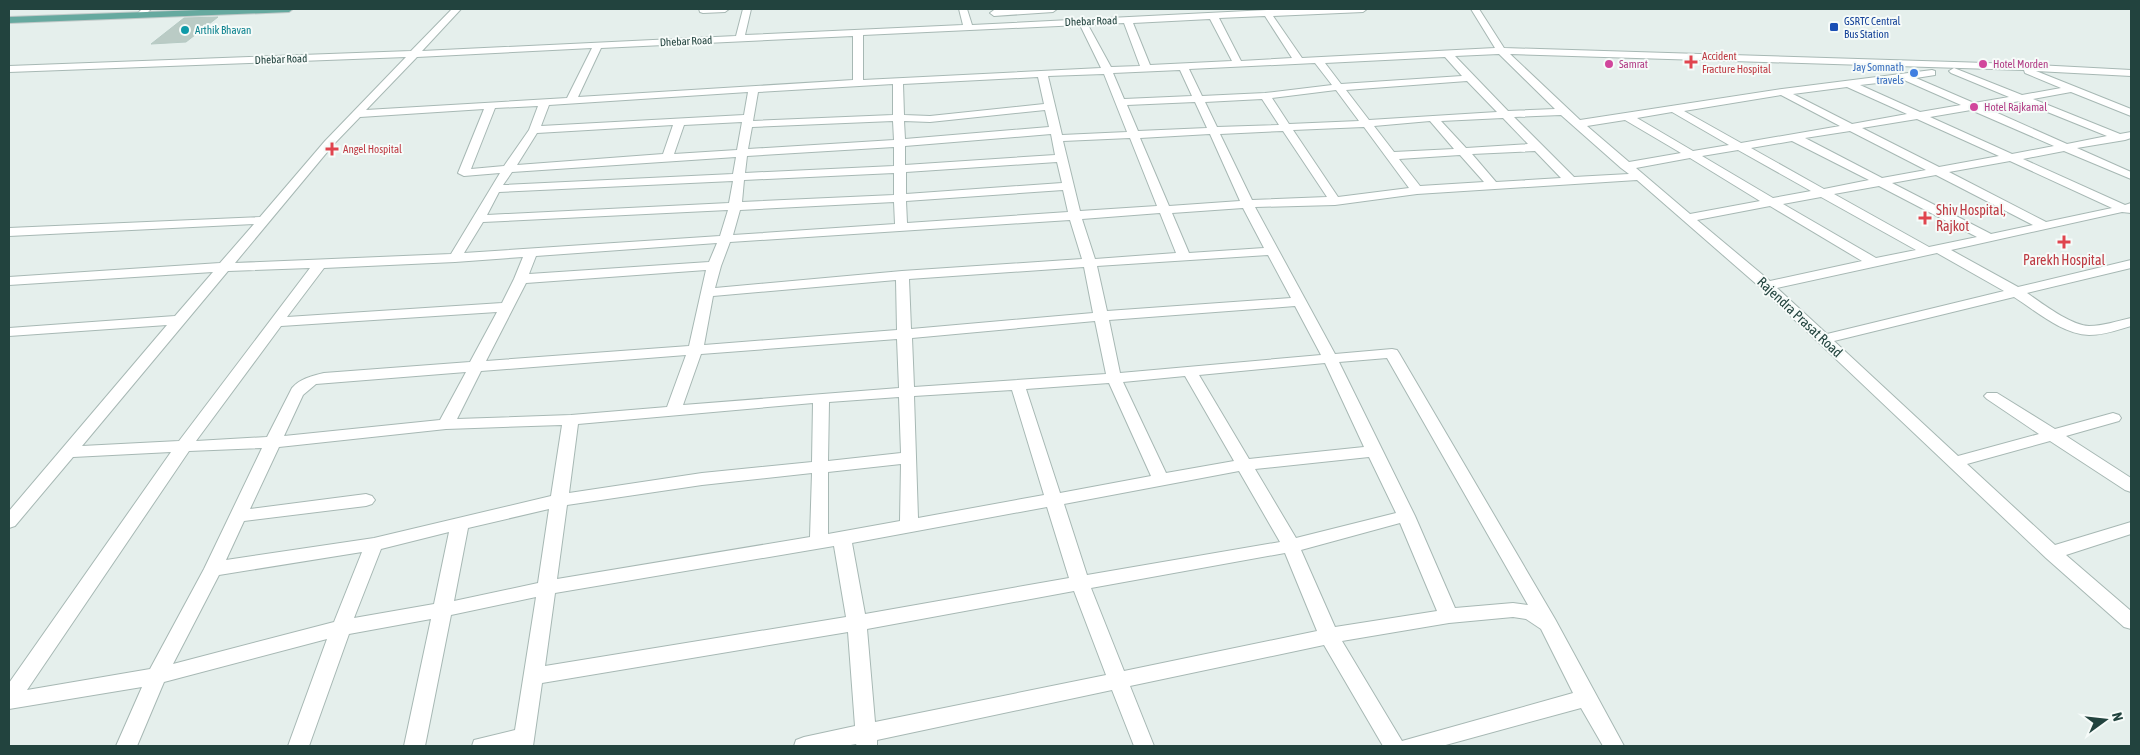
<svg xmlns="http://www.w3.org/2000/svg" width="2140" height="755" font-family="'Asap Condensed',sans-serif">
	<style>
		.building { fill: #bacbc5; stroke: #b6cac4 }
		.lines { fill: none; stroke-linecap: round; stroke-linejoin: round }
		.minor-casing { stroke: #a7b8b4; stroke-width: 2 }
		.major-casing { stroke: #c1cac9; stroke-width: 2 }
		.minor { fill: #fff; fill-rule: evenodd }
		.major { fill: #66a99f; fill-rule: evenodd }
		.transit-dot { fill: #1a4fb4; stroke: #f6fbf9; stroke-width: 2 }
		.culture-dot { fill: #0f9aa8; stroke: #f6fbf9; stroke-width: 2 }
		.health-dot { fill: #e0444e; stroke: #f6fbf9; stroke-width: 2 }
		.hotel-dot { fill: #d1479c; stroke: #f6fbf9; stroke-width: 2 }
		.shop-dot { fill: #3f7fe0; stroke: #f6fbf9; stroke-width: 2 }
		.labels { text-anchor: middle; stroke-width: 4; stroke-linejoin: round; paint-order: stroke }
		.far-street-label { font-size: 11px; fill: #22433e; stroke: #f6fbf9 }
		.far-transit-label { font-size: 11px; fill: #164399; stroke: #f6fbf9; text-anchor: start }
		.far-culture-label { font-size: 11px; fill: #0d838f; stroke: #f6fbf9; text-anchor: start }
		.far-health-label { font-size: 11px; fill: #be3a42; stroke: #f6fbf9; text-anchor: start }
		.far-hotel-label { font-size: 11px; fill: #b23c85; stroke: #f6fbf9; text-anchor: start }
		.far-shop-label { font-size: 11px; fill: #366cbe; stroke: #f6fbf9; text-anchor: end }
		.health-label { font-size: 14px; fill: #be3a42; stroke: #f6fbf9; text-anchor: start }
		.street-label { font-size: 14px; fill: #22433e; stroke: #f6fbf9 }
	</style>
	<rect width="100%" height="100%" fill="#e5efec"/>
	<polygon class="building" points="218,17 186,42 151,44 184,18"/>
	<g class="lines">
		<defs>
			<g id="minor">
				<polygon points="142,9 151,9 143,17 137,17 136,15"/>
				<path d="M 452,9 L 461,9 L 422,51 L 736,36 L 743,9 L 751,9 L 745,35 L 963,25 L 959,9 L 967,9 L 972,25 L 1267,10 L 1367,9 L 1363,12 L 1273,16 L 1302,58 L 1495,48 L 1471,9 L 1479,9 L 1504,48 L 2018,64 L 2131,70 L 2131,76 L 2036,71 L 2131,109 L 2131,116 L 2071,92 L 2033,99 L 2120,134 L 2131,132 L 2131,138 L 2125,140 L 2077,148 L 2131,172 L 2131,179 L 2064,151 L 2023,159 L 2125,205 L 2131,203 L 2131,213 L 2122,212 L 1951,250 L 2018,287 L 2131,260 L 2131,268 L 2027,293 C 2043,304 2070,325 2089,326 C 2103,326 2117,321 2131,318 L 2131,326 C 2118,330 2104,335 2089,335 C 2062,334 2036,311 2014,297 L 1834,341 L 1958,456 L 2039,434 L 1987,399 L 1984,396 L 1987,393 L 1997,393 L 2055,429 L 2113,413 L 2119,415 L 2121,418 L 2119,421 L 2066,436 L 2131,478 L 2131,492 L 2125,490 L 2050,441 L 1967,464 L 2055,545 L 2131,522 L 2131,534 L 2066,555 L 2131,611 L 2131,629 L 2124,627 L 2046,558 L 1762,289 L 1637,180 L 1417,194 L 1335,205 L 1255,207 L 1335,354 L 1392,349 L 1397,350 L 1399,353 L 1555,619 L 1624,746 L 1603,746 L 1581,708 L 1442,746 L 1383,746 L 1324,645 L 1130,686 L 1154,746 L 1134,746 L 1112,690 L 877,740 L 877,746 L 857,746 L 856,744 L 845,746 L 794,746 L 796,740 L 804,737 L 855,726 L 848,632 L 542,683 L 533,746 L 472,746 L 474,740 L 515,730 L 536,597 L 451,615 L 425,746 L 404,746 L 431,619 L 349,634 L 309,746 L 288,746 L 327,639 L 164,682 L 137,746 L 116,746 L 142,687 L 9,709 L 9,683 L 171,452 L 73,457 L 15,526 L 9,528 L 9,511 L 167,325 L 9,336 L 9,328 L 175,316 L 213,272 L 9,285 L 9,277 L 220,263 L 254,224 L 9,236 L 9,228 L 260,217 L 325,141 L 406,57 L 9,72 L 9,66 L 411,51 ZM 1265,16 L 1292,58 L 1241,61 L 1219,18 ZM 1210,19 L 1232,61 L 1150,65 L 1133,23 ZM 1124,23 L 1140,66 L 1111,67 L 1088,25 ZM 1080,25 L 1101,68 L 863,80 L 863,35 ZM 853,36 L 853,80 L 578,97 L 601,48 ZM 592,48 L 567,98 L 366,110 L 417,57 ZM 1499,54 L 1555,109 L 1508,111 L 1455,56 ZM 1510,54 L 2024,70 L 2025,73 L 2061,88 L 2022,95 L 1954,68 L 1949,71 L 1951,73 L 2009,97 L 1974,103 L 1916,78 L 1935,75 L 1935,71 L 1932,70 L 1782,89 L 1580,120 ZM 1445,57 L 1462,76 L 1341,84 L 1325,63 ZM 1315,63 L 1332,85 L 1265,93 L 1202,96 L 1189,69 ZM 1180,70 L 1192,96 L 1124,99 L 1113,73 ZM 1104,74 L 1127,132 L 1062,135 L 1048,76 ZM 1038,77 L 1044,104 L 930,116 L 904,115 L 903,84 ZM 1904,80 L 1961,105 L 1920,112 L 1860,85 ZM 1467,81 L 1497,112 L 1369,120 L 1346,90 ZM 893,84 L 893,115 L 753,121 L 758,92 ZM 1847,87 L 1907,114 L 1852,124 L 1793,94 ZM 1336,90 L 1359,121 L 1289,124 L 1272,98 ZM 748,92 L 744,115 L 541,126 L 549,105 ZM 1781,95 L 1840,126 L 1741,143 L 1684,111 ZM 1262,99 L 1279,125 L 1217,127 L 1205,102 ZM 2020,101 L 2107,136 L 2067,144 L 1984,107 ZM 1195,102 L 1207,128 L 1138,131 L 1127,105 ZM 538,106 L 529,130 L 504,166 L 471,169 L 495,108 ZM 484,109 L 458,173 L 464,176 L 500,173 L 451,254 L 235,263 L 333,145 L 360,117 ZM 1045,110 L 1049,127 L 905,139 L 904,121 L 930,122 ZM 1971,110 L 2054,146 L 2012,154 L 1930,117 ZM 1672,112 L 1729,145 L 1693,151 L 1637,118 ZM 1561,115 L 1621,168 L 1629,174 L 1574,177 L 1514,117 ZM 1503,118 L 1528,144 L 1466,148 L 1441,121 ZM 1917,119 L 1999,156 L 1939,167 L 1862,128 ZM 1625,120 L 1681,153 L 1629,162 L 1587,126 ZM 893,121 L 894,140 L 748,149 L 752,127 ZM 1430,121 L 1454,149 L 1394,152 L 1374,126 ZM 742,122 L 737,150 L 674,154 L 684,125 ZM 673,125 L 663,154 L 517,165 L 537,133 ZM 1364,127 L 1409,188 L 1338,197 L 1293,130 ZM 1283,131 L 1327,197 L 1252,200 L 1220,134 ZM 1850,131 L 1926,170 L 1882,178 L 1805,138 ZM 1051,134 L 1055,155 L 905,165 L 905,146 ZM 1210,134 L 1240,201 L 1169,206 L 1140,138 ZM 1130,138 L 1157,206 L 1080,211 L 1063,141 ZM 1792,141 L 1869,180 L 1824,189 L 1751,148 ZM 894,147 L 894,166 L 745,173 L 747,156 ZM 1738,150 L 1811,191 L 1773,198 L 1702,156 ZM 1535,151 L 1561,178 L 1496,182 L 1472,154 ZM 1460,155 L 1484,182 L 1420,186 L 1399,159 ZM 736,157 L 733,174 L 503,185 L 512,172 ZM 1690,158 L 1760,201 L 1690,214 L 1636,168 ZM 2010,161 L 2112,208 L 2046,222 L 1949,172 ZM 1057,162 L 1062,183 L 906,194 L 906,172 ZM 894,173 L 894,195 L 742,202 L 744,180 ZM 1936,175 L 2033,225 L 1991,234 L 1892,183 ZM 733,181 L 729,203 L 487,215 L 499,192 ZM 1879,186 L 1977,237 L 1929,247 L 1834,194 ZM 1063,190 L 1068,212 L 907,223 L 906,201 ZM 1821,197 L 1916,250 L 1876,258 L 1783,204 ZM 894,202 L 895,224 L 733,235 L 740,210 ZM 1770,206 L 1862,261 L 1770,281 L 1697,220 ZM 1243,208 L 1264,248 L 1189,253 L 1172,213 ZM 728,210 L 720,236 L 464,253 L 483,222 ZM 1160,213 L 1176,253 L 1095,259 L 1082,219 ZM 1070,220 L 1082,259 L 902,271 L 715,288 L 721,266 L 730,242 ZM 717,243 L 709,262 L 529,274 L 536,256 ZM 1937,253 L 2004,291 L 1827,334 L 1777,288 ZM 1268,255 L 1291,298 L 1107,311 L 1097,266 ZM 523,257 L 514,279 L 502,303 L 287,317 L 324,268 L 455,262 ZM 1084,267 L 1093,313 L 911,329 L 909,279 ZM 310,268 L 179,441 L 82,446 L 228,271 ZM 706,270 L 689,346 L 486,361 L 526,283 ZM 896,280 L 897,330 L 704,345 L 713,296 ZM 1295,306 L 1321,355 L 1120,373 L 1109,320 ZM 497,312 L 470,362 L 324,373 C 312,376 301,378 292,388 L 267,437 L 196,441 L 281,326 ZM 1095,321 L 1106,374 L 914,387 L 912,338 ZM 897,339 L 899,388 L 683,405 L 701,354 ZM 686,355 L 667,407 L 571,415 L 457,419 L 481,371 ZM 1387,358 L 1528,605 L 1513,603 L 1455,608 L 1415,516 L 1339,362 ZM 1325,363 L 1364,447 L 1249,459 L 1199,375 ZM 466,372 L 440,420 L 284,436 L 303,395 L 316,384 ZM 1185,376 L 1234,461 L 1166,473 L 1123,382 ZM 1109,383 L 1151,476 L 1060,493 L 1026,389 ZM 1012,390 L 1044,495 L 918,518 L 914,396 ZM 899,397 L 901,453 L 828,461 L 829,402 ZM 813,403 L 812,462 L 702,473 L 569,493 L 578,424 ZM 562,425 L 551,496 L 374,538 L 226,560 L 244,521 L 366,506 L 372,504 L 375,500 L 372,496 L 366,494 L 250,509 L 279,447 L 446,429 ZM 262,448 L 204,569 L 150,669 L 27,690 L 189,451 ZM 1369,457 L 1396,513 L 1296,538 L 1255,469 ZM 901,464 L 900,521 L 828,534 L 828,472 ZM 1239,471 L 1280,542 L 1087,575 L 1064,504 ZM 812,473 L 810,537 L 557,579 L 567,505 L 702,485 ZM 1047,507 L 1069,578 L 865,614 L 852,543 ZM 549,509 L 538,583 L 454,601 L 468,528 ZM 1400,523 L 1437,611 L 1335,627 L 1301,550 ZM 449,532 L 434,604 L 354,618 L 381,549 ZM 834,546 L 846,617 L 545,666 L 555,593 ZM 362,552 L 334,622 L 173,664 L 219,575 ZM 1285,553 L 1317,631 L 1124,671 L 1091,588 ZM 1074,591 L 1106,675 L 875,722 L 867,629 ZM 1513,617 L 1526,619 L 1541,629 L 1573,693 L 1402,741 L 1342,641 L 1449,623 Z"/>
				<polygon points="699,9 729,9 725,12 703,13 700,12"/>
				<polygon points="1018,9 1057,9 1053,12 994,16 990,13 994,10"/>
			</g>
			<polygon id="major" points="228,9 293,9 289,12 9,23 9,17"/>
		</defs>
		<use href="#minor" class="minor-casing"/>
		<use href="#major" class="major-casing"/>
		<use href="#minor" class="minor"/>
		<use href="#major" class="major"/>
	</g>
	<rect class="transit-dot" x="1829" y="22" width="10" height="10" rx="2.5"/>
	<circle class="culture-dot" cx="185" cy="30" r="5"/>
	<g class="health-dot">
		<path d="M1688.5 54.5h5v5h5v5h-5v5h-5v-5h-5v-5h5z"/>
		<path d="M329.5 141.5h5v5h5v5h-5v5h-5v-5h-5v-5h5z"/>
		<path d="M1922.5 210.5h5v5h5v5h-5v5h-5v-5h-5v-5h5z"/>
		<path d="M2061.5 234.5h5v5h5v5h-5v5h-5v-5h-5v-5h5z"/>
	</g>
	<g class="hotel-dot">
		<circle cx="1609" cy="64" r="5"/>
		<circle cx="1983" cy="64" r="5"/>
		<circle cx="1974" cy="107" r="5"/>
	</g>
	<circle class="shop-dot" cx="1914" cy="73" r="5"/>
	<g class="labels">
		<g class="far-street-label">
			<text transform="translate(1091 21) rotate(-2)" y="4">Dhebar Road</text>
			<text transform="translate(686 41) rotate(-3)" y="4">Dhebar Road</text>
			<text transform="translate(281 59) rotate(-2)" y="4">Dhebar Road</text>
		</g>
		<g class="far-transit-label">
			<text x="1844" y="25">GSRTC Central<tspan x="1844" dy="13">Bus Station</tspan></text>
		</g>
		<g class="far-culture-label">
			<text x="195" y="34">Arthik Bhavan</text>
		</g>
		<g class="far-health-label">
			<text x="1702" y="60">Accident<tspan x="1702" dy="13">Fracture Hospital</tspan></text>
			<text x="343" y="153">Angel Hospital</text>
		</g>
		<g class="far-hotel-label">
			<text x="1619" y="68">Samrat</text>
			<text x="1993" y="68">Hotel Morden</text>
			<text x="1984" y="111">Hotel Rajkamal</text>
		</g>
		<g class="far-shop-label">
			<text x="1904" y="71">Jay Somnath<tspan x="1904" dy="13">travels</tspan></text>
		</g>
		<g class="health-label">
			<text x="1936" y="215">Shiv Hospital,<tspan x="1936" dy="16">Rajkot</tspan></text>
			<text x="2064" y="265" text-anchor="middle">Parekh Hospital</text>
		</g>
		<g class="street-label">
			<text transform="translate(1800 317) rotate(43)" y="5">Rajendra Prasat Road</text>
		</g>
	</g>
	<rect width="2140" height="755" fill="none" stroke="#22433e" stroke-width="20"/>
	<g transform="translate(2105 720) rotate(75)" stroke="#f6fbf9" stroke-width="4" paint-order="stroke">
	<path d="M0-4L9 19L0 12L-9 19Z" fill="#22433e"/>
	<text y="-8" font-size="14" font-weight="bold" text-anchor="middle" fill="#22433e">N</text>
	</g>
</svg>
